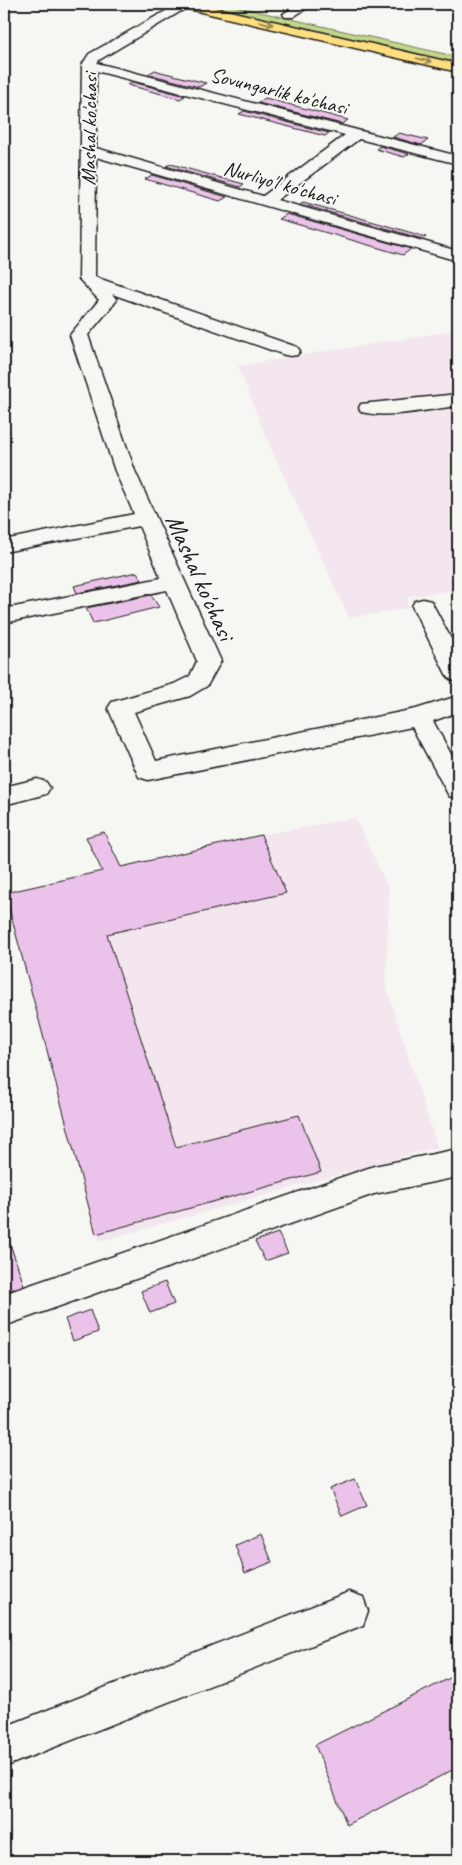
<svg xmlns="http://www.w3.org/2000/svg" width="462" height="1865" font-family="Caveat,sans-serif">
	<style>
		.built { fill: #f3e6ef }
		.green { fill: #c3d78c; stroke: #707a54 }
		.building { fill: #ebc2e9; stroke: #1c1c1c }
		.lines { fill: none; stroke-linecap: round; stroke-linejoin: round }
		.minor-casing { stroke: #1c1c1c; stroke-width: 3 }
		.major-casing { stroke: #1c1c1c; stroke-width: 3 }
		.minor { fill: #f6f6f2; fill-rule: evenodd }
		.major { fill: #fedf80; fill-rule: evenodd }
		.oneway { stroke: #988753 }
		.labels { text-anchor: middle; stroke-width: 4; stroke-linejoin: round; paint-order: stroke }
		.far-street-label { font-size: 21px; fill: #1c1c1c; stroke: #f6f6f2 }
		.street-label { font-size: 25px; fill: #1c1c1c; stroke: #f6f6f2 }
	</style>
	<rect width="100%" height="100%" fill="#f6f6f2"/>
	<filter id="ink" filterUnits="userSpaceOnUse"><feTurbulence type="fractalNoise" baseFrequency=".02" numOctaves="2"/><feDisplacementMap in="SourceGraphic" scale="10" xChannelSelector="R" yChannelSelector="G"/><feConvolveMatrix kernelMatrix="1 2 1 2 8 2 1 2 1" color-interpolation-filters="sRGB"/></filter>
	<g filter="url(#ink)">
		<g class="built">
			<polygon points="458,330 458,589 407,597 408,608 349,618 266,437 238,366"/>
			<polygon points="355,818 389,889 386,986 437,1147 100,1241 5,893 261,835"/>
		</g>
		<polygon class="green" points="203,4 225,4 458,57 458,63"/>
		<g class="building">
			<polygon points="155,70 161,72 206,83 199,87 148,74"/>
			<polygon points="133,82 185,96 180,99 128,85"/>
			<polygon points="265,98 314,111 348,120 342,124 258,103"/>
			<polygon points="244,111 329,133 325,136 239,114"/>
			<polygon points="399,133 428,140 421,145 393,137"/>
			<polygon points="380,146 409,154 404,157 376,149"/>
			<polygon points="171,164 203,173 244,184 240,187 166,166"/>
			<polygon points="152,175 227,197 220,201 145,179"/>
			<polygon points="303,202 350,215 426,237 423,239 300,204"/>
			<polygon points="287,214 411,249 403,255 279,219"/>
			<polygon points="137,572 142,580 77,593 74,586"/>
			<polygon points="151,595 159,607 102,621 93,623 86,608"/>
			<polygon points="104,832 121,867 261,835 286,893 107,934 176,1147 299,1115 321,1172 96,1234 5,893 102,871 86,837"/>
			<polygon points="278,1233 288,1253 265,1261 255,1241"/>
			<polygon points="7,1235 24,1285 4,1292 4,1236"/>
			<polygon points="165,1282 174,1304 150,1313 141,1291"/>
			<polygon points="90,1310 98,1332 73,1341 65,1319"/>
			<polygon points="355,1479 367,1505 342,1516 330,1489"/>
			<polygon points="261,1534 272,1562 245,1573 235,1545"/>
			<polygon points="458,1674 458,1767 347,1825 315,1745"/>
		</g>
		<g class="lines">
			<defs>
				<g id="minor">
					<path d="M 178,4 L 193,4 L 99,60 L 97,63 L 458,156 L 458,164 L 359,139 L 277,200 L 458,251 L 458,261 L 96,157 L 95,277 L 297,347 L 300,351 L 297,355 L 291,356 L 285,355 L 112,294 L 117,300 L 88,335 L 135,471 L 221,661 L 207,686 L 190,696 L 134,712 L 156,761 L 416,709 L 458,696 L 458,712 L 433,721 L 458,767 L 458,799 L 449,796 L 412,727 L 148,780 L 139,777 L 108,708 L 112,702 L 174,684 L 190,676 L 197,661 L 167,590 L 4,623 L 4,609 L 161,578 L 139,526 L 4,552 L 4,540 L 134,514 L 115,471 L 70,335 L 99,300 L 79,279 L 82,65 L 89,54 ZM 96,71 L 345,135 L 263,196 L 96,148 Z"/>
					<polygon points="298,4 313,4 293,17 285,17 283,14"/>
					<path d="M 458,394 L 458,406 C 430,409 389,419 361,412 L 359,408 L 361,404 Z"/>
					<polygon points="423,599 431,601 458,652 458,682 450,679 446,674 412,606 415,601"/>
					<polygon points="37,779 46,782 50,788 46,794 4,805 4,787"/>
					<polygon points="458,1149 458,1177 374,1194 4,1326 4,1294 374,1166"/>
					<polygon points="349,1592 363,1597 368,1611 363,1625 4,1767 4,1727"/>
				</g>
				<polygon id="major" points="178,4 199,4 458,64 458,72 184,8"/>
			</defs>
			<use href="#minor" class="minor-casing"/>
			<use href="#major" class="major-casing"/>
			<use href="#minor" class="minor"/>
			<use href="#major" class="major"/>
		</g>
		<defs><path id="oneway-shaft" d="M-6 0H5M1.5-3L5.5 0L1.5 3" fill="none" stroke-width="1.6" stroke-linecap="round" stroke-linejoin="round" transform="scale(1.25)"/></defs>
		<g class="oneway">
			<use href="#oneway-shaft" transform="translate(266 23) rotate(13)"/>
			<use href="#oneway-shaft" transform="translate(424 60) rotate(13)"/>
		</g>
	</g>
	<g class="labels">
		<g class="far-street-label">
			<text transform="translate(279 91) rotate(14)" y="7">Sovungarlik ko'chasi</text>
			<text transform="translate(89 129) rotate(-89)" y="7">Mashal ko'chasi</text>
			<text transform="translate(280 183) rotate(16)" y="7">Nurliyo'l ko'chasi</text>
		</g>
		<g class="street-label">
			<text transform="translate(201 577) rotate(66)" y="9">Mashal ko'chasi</text>
		</g>
	</g>
	<rect width="462" height="1865" fill="none" stroke="#f6f6f2" stroke-width="20"/>
	<rect x="10" y="10" width="442" height="1845" fill="none" stroke="#1c1c1c" stroke-width="2" filter="url(#ink)"/>
</svg>
